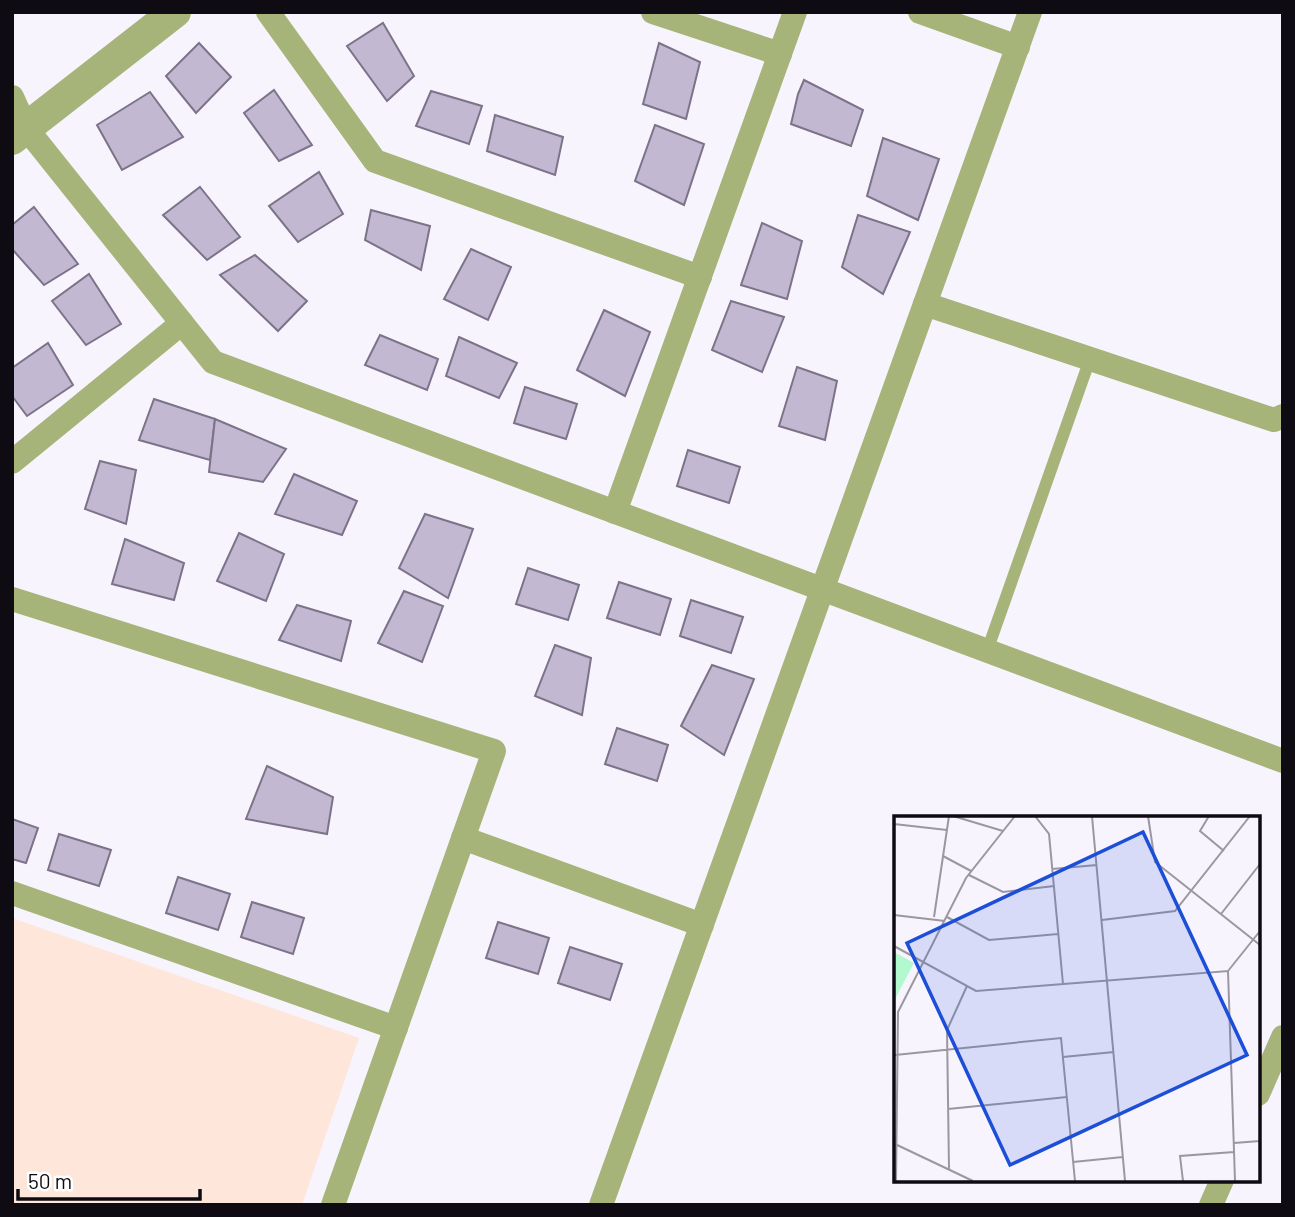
<svg xmlns="http://www.w3.org/2000/svg" width="1295" height="1217" font-family="Barlow,sans-serif">
	<style>
		.education { fill: #fee6db }
		.building { fill: #c2b8d1; stroke: #7c7389; stroke-width: 2 }
		.lines { fill: none; stroke-linecap: round; stroke-linejoin: round }
		.service { stroke: #a6b479; stroke-width: 12 }
		.minor { stroke: #a6b479; stroke-width: 24 }
		.tertiary { stroke: #a6b479; stroke-width: 32 }
		.inset-road { fill: none; stroke: #9b97a0; stroke-width: 2 }
		.view { fill: #1d4ed8; fill-opacity: 0.15; stroke: #1d4ed8; stroke-width: 3.5 }
		.inset-edge { fill: none; stroke: #0f0b13; stroke-width: 3.5 }
	</style>
	<rect width="100%" height="100%" fill="#f8f4fe"/>
	<polygon class="education" points="12,918 359,1038 302,1205 12,1205"/>
	<g class="building">
		<polygon points="383,23 414,76 387,101 347,46"/>
		<polygon points="199,43 231,77 196,113 166,76"/>
		<polygon points="659,43 700,62 686,119 643,104"/>
		<polygon points="804,80 863,110 851,146 791,124 798,94"/>
		<polygon points="274,90 312,145 279,161 244,113"/>
		<polygon points="431,91 482,106 469,144 416,126"/>
		<polygon points="150,92 183,137 122,170 97,125"/>
		<polygon points="495,115 563,137 555,175 487,151"/>
		<polygon points="655,125 704,144 684,205 635,181"/>
		<polygon points="883,138 939,159 918,220 867,196"/>
		<polygon points="319,172 343,214 298,242 269,206"/>
		<polygon points="200,187 240,237 207,260 163,215"/>
		<polygon points="34,207 78,264 44,285 12,249 12,225"/>
		<polygon points="371,210 430,226 421,270 365,240"/>
		<polygon points="858,215 910,232 883,294 842,267"/>
		<polygon points="762,223 802,241 787,299 741,285"/>
		<polygon points="471,249 511,267 488,320 444,299"/>
		<polygon points="255,255 307,301 278,331 220,275"/>
		<polygon points="89,274 121,324 86,345 52,301"/>
		<polygon points="731,301 784,317 762,372 712,350"/>
		<polygon points="604,310 650,332 625,396 577,370"/>
		<polygon points="380,335 438,359 427,390 365,365"/>
		<polygon points="459,337 517,363 499,398 446,376"/>
		<polygon points="48,343 73,385 27,416 12,396 12,368"/>
		<polygon points="797,367 837,381 825,440 779,426"/>
		<polygon points="525,387 577,404 566,439 514,423"/>
		<polygon points="154,399 215,419 210,460 139,440"/>
		<polygon points="215,419 286,449 263,482 209,472"/>
		<polygon points="688,450 740,467 729,503 677,486"/>
		<polygon points="100,461 136,470 126,524 85,509"/>
		<polygon points="294,474 357,501 342,535 275,514"/>
		<polygon points="425,514 473,529 448,598 399,568"/>
		<polygon points="239,533 284,554 266,601 217,581"/>
		<polygon points="125,539 184,563 174,600 112,584"/>
		<polygon points="528,568 579,585 568,620 516,604"/>
		<polygon points="619,582 671,599 660,635 607,618"/>
		<polygon points="404,591 443,606 422,662 378,643"/>
		<polygon points="691,600 743,617 731,653 680,636"/>
		<polygon points="297,605 351,621 341,661 279,640"/>
		<polygon points="555,645 591,658 582,715 535,696"/>
		<polygon points="712,665 754,679 724,755 681,726"/>
		<polygon points="617,728 668,745 657,781 605,764"/>
		<polygon points="267,766 333,797 327,834 246,819"/>
		<polygon points="12,819 38,828 26,863 12,859"/>
		<polygon points="59,834 111,850 99,886 48,870"/>
		<polygon points="178,877 230,894 218,930 166,913"/>
		<polygon points="252,902 304,918 293,954 241,937"/>
		<polygon points="498,922 549,938 538,974 486,958"/>
		<polygon points="570,947 622,964 610,1000 558,983"/>
	</g>
	<g class="lines">
		<polyline class="service" points="987,651 1090,359"/>
		<g class="minor">
			<polyline points="268,12 375,161 700,277"/>
			<polyline points="653,12 780,54"/>
			<polyline points="920,12 1018,47"/>
			<polyline points="12,97 26,128 213,362 1283,761"/>
			<polyline points="925,304 1274,420 1283,416"/>
			<polyline points="12,462 182,323"/>
			<polyline points="615,512 795,12"/>
			<polyline points="12,599 494,751 333,1205"/>
			<polyline points="463,838 702,925"/>
			<polyline points="12,893 396,1028"/>
			<polyline points="1258,1094 1283,1037"/>
			<polyline points="601,1205 1030,12"/>
			<polyline points="1211,1205 1222,1180"/>
		</g>
		<polyline class="tertiary" points="12,139 175,12"/>
	</g>
	<g transform="translate(894 816)">
		<rect width="366" height="366" fill="#f8f4fe"/>
		<path d="M 0,136 L 20,147 L 0,185 Z" fill="#b2f9cf"/>
		<path class="inset-road" d="M 59,0 L 109,15M 141,0 L 155,18 L 169,168M 198,0 L 231,365M 254,0 L 261,46 L 366,129M 315,0 L 306,15 L 330,35M 0,8 L 53,14M 49,40 L 77,55M 158,53 L 203,49M 75,59 L 109,76 L 160,70M 327,98 L 366,48M 0,99 L 51,105M 40,101 L 55,0M 53,101 L 95,124 L 164,118M 208,104 L 281,95 L 356,0M 0,130 L 82,175 L 334,155 L 341,365M 334,155 L 366,115M 1,239 L 167,222 L 181,365M 169,241 L 220,236M 54,293 L 173,281M 340,327 L 366,325M 1,328 L 79,365M 179,346 L 229,341M 55,353 L 53,214 L 73,170M 2,365 L 4,196 L 72,62 L 121,0M 289,365 L 286,340 L 340,336"/>
		<path class="view" d="M 249,16 L 353,239 L 116,349 L 13,127 Z"/>
		<rect width="366" height="366" class="inset-edge"/>
	</g>
	<rect width="1295" height="1217" fill="none" stroke="#0f0b13" stroke-width="28"/>
	<path d="M18 1189v10h182v-10" fill="none" stroke="#0f0b13" stroke-width="3.5"/>
	<text x="28" y="1189" font-size="21" fill="#0f0b13" stroke="#ffffff" stroke-width="5" paint-order="stroke">50 m</text>
</svg>
